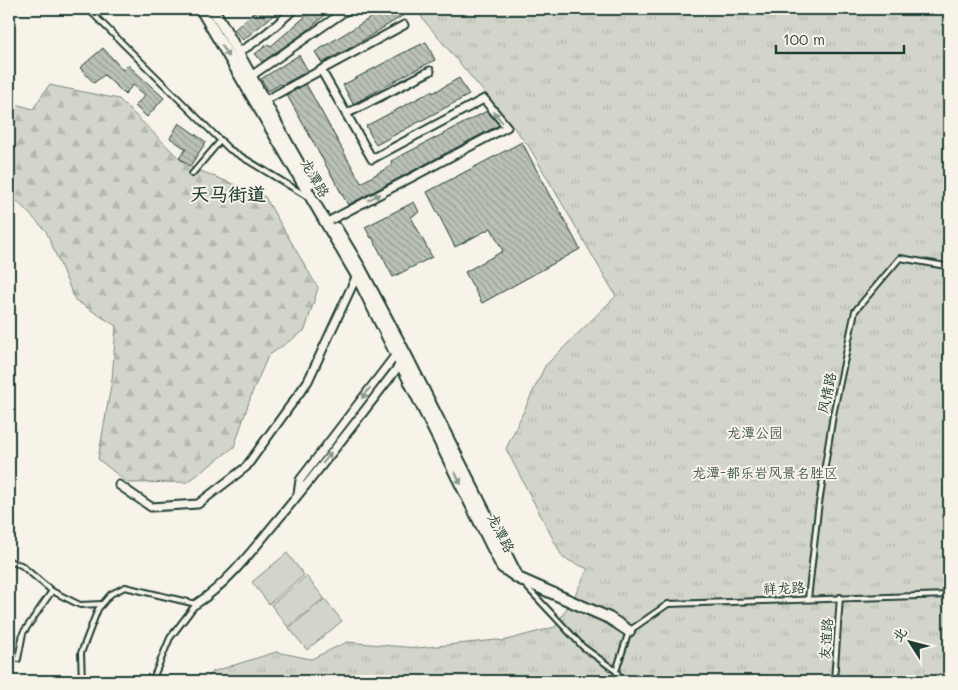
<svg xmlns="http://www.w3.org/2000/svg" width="958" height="690" font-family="Mali,'LXGW WenKai TC',sans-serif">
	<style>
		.forest { fill: url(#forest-firs); stroke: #79897f }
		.park { fill: url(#park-tufts); stroke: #79897f }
		.pitch { fill: #d3d5ca; stroke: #79897f }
		.building { fill: url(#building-back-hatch); stroke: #1f3d34 }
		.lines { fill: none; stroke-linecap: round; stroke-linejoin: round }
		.lane-casing { stroke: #1f3d34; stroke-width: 8 }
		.street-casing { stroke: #1f3d34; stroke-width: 11 }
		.secondary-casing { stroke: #1f3d34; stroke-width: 14 }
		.lane { stroke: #f7f3e8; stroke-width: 4 }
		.street { stroke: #f7f3e8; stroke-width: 7 }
		.secondary { stroke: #f7f3e8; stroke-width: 10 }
		.oneway { fill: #8b988e }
		.labels { text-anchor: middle; stroke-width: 4; stroke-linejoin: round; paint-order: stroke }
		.street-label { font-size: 14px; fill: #1f3d34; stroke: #f7f3e8 }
		.park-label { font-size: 14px; fill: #435b52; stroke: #f7f3e8 }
		.district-label { font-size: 19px; font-weight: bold; fill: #1f3d34; stroke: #f7f3e8 }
	</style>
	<defs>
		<pattern id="forest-firs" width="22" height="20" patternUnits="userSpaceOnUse" patternTransform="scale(1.25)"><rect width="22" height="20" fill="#d3d5ca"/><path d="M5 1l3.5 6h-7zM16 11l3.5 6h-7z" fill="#b5b8ae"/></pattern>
		<pattern id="park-tufts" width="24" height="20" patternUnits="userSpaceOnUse" patternTransform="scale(1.25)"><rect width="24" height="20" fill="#d3d5ca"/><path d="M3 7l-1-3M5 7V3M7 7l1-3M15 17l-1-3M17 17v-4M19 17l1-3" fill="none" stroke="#b5b8ae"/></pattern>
		<pattern id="building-back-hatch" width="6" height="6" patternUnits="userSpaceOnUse" patternTransform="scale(1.25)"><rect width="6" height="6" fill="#bbc1b6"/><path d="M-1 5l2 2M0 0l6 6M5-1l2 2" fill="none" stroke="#979e95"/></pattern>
	</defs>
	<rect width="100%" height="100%" fill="#f7f3e8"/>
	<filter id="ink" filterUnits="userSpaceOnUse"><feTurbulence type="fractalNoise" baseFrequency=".02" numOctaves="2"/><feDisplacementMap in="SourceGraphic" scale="10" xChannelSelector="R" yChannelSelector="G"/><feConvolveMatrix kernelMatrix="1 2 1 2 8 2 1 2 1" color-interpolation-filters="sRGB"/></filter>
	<g filter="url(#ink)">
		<polygon class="forest" points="49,85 119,99 186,165 265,197 318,288 305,330 268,356 252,393 234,447 188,482 128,483 98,459 112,380 116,326 75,300 46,231 17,201 9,197 9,102 33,109"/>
		<polygon class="park" points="420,9 949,9 949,681 204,681 212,672 276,652 311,659 347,642 417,648 497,640 503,641 555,627 575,595 588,569 563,558 506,449 545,366 616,296 528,145 422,18"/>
		<g class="pitch">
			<polygon points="287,553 304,575 269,604 252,582"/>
			<polygon points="306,576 324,598 288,627 271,605"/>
			<polygon points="325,599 342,621 307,650 289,628"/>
		</g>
		<g class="building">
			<polygon points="258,9 281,9 243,40 234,30"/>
			<polygon points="314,9 332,9 308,30 262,62 255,54 268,44 270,47"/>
			<polygon points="385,9 404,9 407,13 352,47 322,63 315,52"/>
			<polygon points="426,42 435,60 409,73 353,104 343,85 399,55"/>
			<polygon points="103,48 123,70 128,65 164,98 147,117 135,106 145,95 133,85 125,94 104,75 94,83 80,68"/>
			<polygon points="299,55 308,71 282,85 281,84 268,91 261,79"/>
			<polygon points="459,78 469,95 376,145 366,126 432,91 433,93"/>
			<polygon points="306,84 361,183 392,165 391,161 487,111 499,125 348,205 287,95"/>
			<polygon points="179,123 206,142 190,166 179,158 186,149 170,138"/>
			<polygon points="522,142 552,200 553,199 580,249 482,303 465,272 503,251 491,228 455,247 427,192"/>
			<polygon points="414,202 419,212 411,217 432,257 393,277 372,237 371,238 365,227"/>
		</g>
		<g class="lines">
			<defs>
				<g id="lane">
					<polyline points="88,9 229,149 308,197"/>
					<polyline points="192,174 221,140"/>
					<polyline points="9,560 11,562 21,565 52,591 80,605 102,604"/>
					<polyline points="525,585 583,647 616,671 622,681"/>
					<polyline points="808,599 818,510 833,415 855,311 900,258 946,266 949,269"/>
					<polyline points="18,659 23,633 52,591"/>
					<polyline points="616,671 629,631 668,604 949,595"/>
					<polyline points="82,681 81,653 98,609 111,594 125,587 196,604 170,638 152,681"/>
					<polyline points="834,681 840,597"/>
				</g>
				<g id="street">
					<path d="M 238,52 C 257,43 279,23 294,9"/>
					<polyline points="321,70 372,159 484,99 507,127 331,220"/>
					<polyline points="251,76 348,9"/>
					<polyline points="264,101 404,25"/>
					<polyline points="346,114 430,71"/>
					<polyline points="119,485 151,507 198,504 246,467 308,381 358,273"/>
					<polyline points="298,494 300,480 398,352"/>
					<path d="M 196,604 C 227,584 251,552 275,523 C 319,471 360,416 402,362"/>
				</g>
				<g id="secondary">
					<polyline points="201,9 357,276 502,567 518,578 609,618 629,631"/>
					<path d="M 213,9 C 247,66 276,126 310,183"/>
					<polyline points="336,228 360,268 406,355 517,576"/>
				</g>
			</defs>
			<use href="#lane" class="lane-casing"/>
			<use href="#street" class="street-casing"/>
			<use href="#secondary" class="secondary-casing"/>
			<use href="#lane" class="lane"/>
			<use href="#street" class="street"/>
			<use href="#secondary" class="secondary"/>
		</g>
		<defs><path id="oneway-solid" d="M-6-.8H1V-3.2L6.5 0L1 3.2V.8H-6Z" transform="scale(1.25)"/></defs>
		<g class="oneway">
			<use href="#oneway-solid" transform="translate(225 51) rotate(60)"/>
			<use href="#oneway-solid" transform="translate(498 117) rotate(-129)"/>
			<use href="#oneway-solid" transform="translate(374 197) rotate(-28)"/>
			<use href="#oneway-solid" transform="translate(366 393) rotate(127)"/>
			<use href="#oneway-solid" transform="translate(327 458) rotate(-52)"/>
			<use href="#oneway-solid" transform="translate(458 478) rotate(63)"/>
		</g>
	</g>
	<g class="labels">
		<g class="street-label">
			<text transform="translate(315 178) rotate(60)" y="5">龙潭路</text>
			<text transform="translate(827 393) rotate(-78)" y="5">风情路</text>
			<text transform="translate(501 533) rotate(63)" y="5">龙潭路</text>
			<text transform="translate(784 588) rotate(-2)" y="5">祥龙路</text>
			<text transform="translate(826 639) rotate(-86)" y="5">友谊路</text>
		</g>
		<g class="park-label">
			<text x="755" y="438">龙潭公园</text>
			<text x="765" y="478">龙潭-都乐岩风景名胜区</text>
		</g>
		<g class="district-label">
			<text x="228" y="201">天马街道</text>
		</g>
	</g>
	<rect width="958" height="690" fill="none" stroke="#f7f3e8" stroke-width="30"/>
	<rect x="15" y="15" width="928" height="660" fill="none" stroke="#1f3d34" stroke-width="2" filter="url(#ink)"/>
	<g transform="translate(910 642) rotate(306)" stroke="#f7f3e8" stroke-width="4" paint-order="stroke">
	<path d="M0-4L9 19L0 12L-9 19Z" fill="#1f3d34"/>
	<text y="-8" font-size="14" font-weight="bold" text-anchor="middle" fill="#1f3d34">北</text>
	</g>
	<path d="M776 45v8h128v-8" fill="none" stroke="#1f3d34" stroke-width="2.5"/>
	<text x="783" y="45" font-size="15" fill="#1f3d34" stroke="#f7f3e8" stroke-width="4" paint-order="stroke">100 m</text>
</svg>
